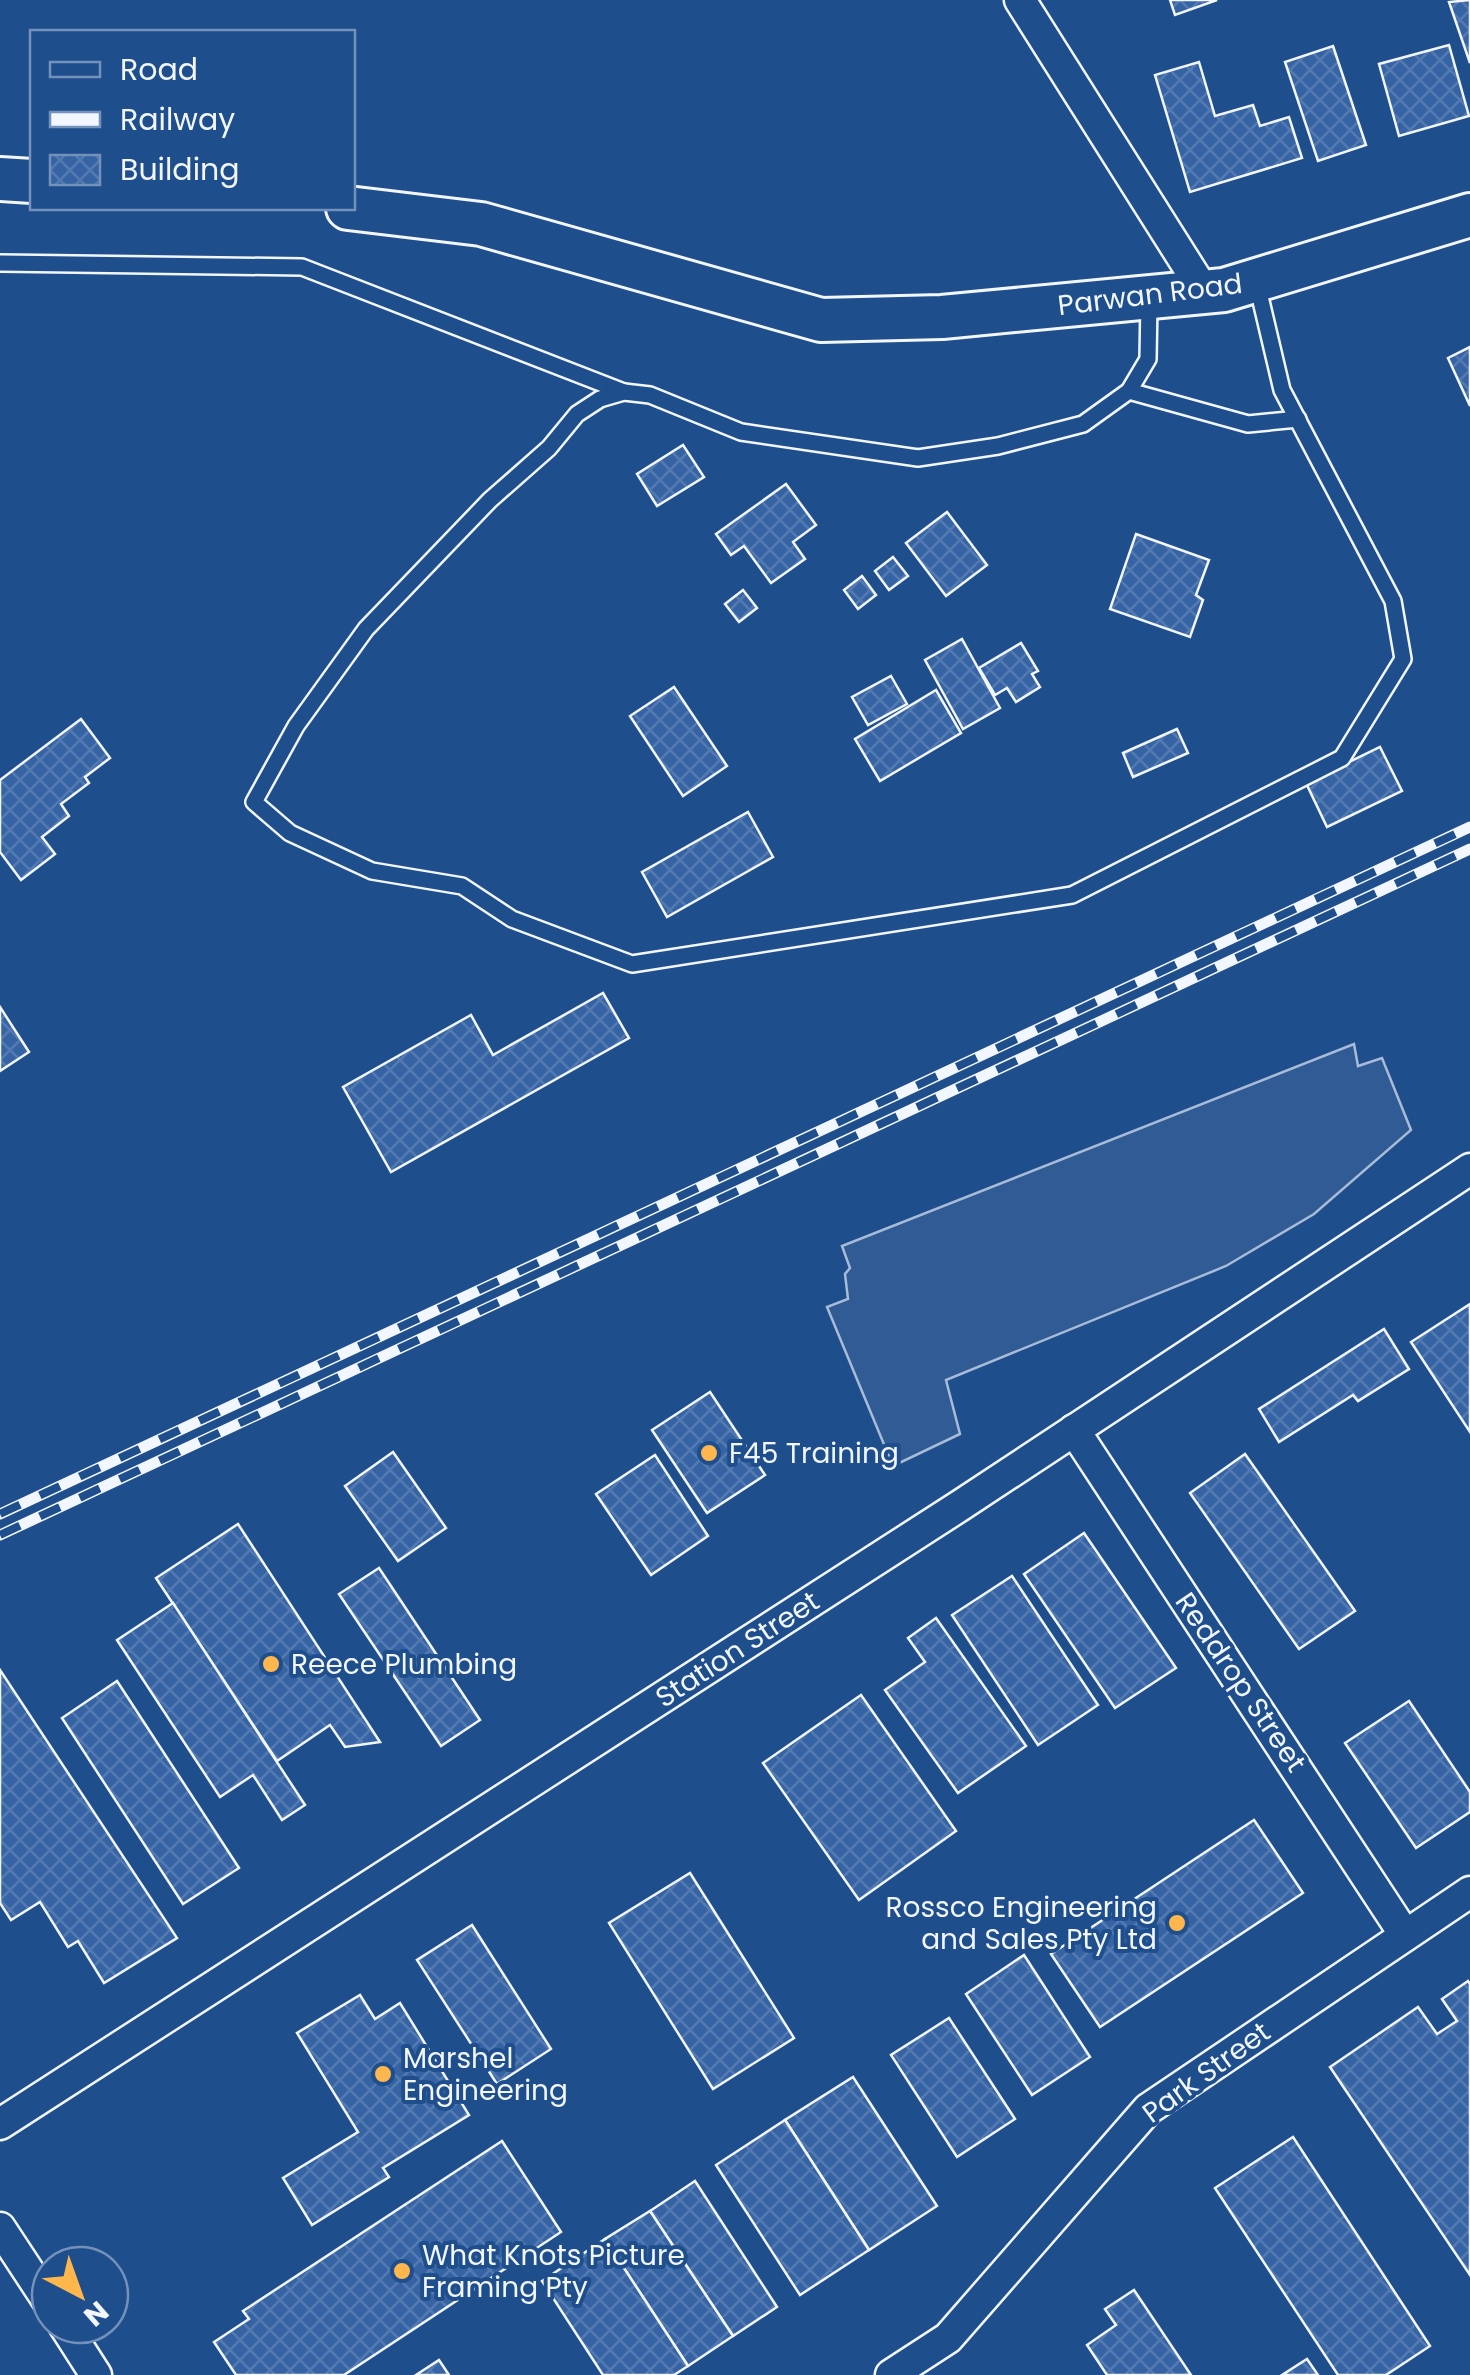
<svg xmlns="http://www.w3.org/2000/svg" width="1470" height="2375" font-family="Poppins,sans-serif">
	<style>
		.parking { fill: #305b95; stroke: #a8bbd7; stroke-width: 2.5 }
		.building { fill: url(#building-cross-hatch); stroke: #f2f6ff; stroke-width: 2.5 }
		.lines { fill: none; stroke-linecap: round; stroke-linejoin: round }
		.service-casing { stroke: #f2f6ff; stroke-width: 20 }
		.minor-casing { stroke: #f2f6ff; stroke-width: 35 }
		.secondary-casing { stroke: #f2f6ff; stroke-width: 48 }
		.service { stroke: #1f4e8c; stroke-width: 15 }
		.minor { stroke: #1f4e8c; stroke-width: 30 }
		.secondary { stroke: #1f4e8c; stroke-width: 42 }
		.rail-casing { stroke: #f2f6ff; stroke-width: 11 }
		.rail { stroke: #1f4e8c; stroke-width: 8; stroke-dasharray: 22; stroke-linecap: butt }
		.poi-dot { fill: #ffb74d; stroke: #1f4e8c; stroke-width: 4 }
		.labels { text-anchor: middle; stroke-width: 8; stroke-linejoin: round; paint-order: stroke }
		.street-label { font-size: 28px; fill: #f2f6ff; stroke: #1f4e8c }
		.poi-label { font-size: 28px; fill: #f2f6ff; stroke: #1f4e8c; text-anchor: start }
	</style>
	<defs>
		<pattern id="building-cross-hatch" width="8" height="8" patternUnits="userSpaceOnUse" patternTransform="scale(2.5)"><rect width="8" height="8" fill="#3563a3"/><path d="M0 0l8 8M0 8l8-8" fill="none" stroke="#537ab1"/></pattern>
	</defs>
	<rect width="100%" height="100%" fill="#1f4e8c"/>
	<polygon class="parking" points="1354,1044 1358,1066 1382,1058 1411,1130 1314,1214 1226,1266 946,1380 960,1434 893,1466 827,1307 848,1299 845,1274 850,1268 842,1246"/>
	<g class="building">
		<polygon points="1170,0 1217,0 1175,15"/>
		<polygon points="1470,0 1470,63 1449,2"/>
		<polygon points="1449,45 1469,116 1399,136 1379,64"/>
		<polygon points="1333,46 1366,145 1318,161 1285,62"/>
		<polygon points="1199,62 1215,116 1253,105 1260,126 1289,117 1302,158 1190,192 1155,75"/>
		<polygon points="1470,347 1470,406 1448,358"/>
		<polygon points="683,445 704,477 657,506 637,474"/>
		<polygon points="786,484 816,525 793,542 805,559 771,583 744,546 731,555 716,534"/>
		<polygon points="947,512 987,565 946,596 906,543"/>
		<polygon points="1136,534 1209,560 1196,595 1203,600 1190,637 1110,609"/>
		<polygon points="893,557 908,576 889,590 875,571"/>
		<polygon points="862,576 876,595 858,609 844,590"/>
		<polygon points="743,590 757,608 739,622 725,604"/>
		<polygon points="962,639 1000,708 963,729 925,660"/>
		<polygon points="1021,643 1038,671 1032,674 1040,687 1016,702 1007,688 995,695 979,668"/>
		<polygon points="891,676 907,704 868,725 852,697"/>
		<polygon points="674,687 727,766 683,796 630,716"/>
		<polygon points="936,690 961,733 880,781 855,739"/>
		<polygon points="81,719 110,758 85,777 89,783 61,804 69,816 42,837 55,854 21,880 0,852 0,780"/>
		<polygon points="1177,729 1188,753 1133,777 1123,753"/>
		<polygon points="1380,747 1402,791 1327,827 1306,783"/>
		<polygon points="748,812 773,857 667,917 642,872"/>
		<polygon points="603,993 629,1038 391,1172 343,1087 471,1015 493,1055"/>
		<polygon points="0,1007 29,1052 0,1071"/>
		<polygon points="1470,1304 1470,1432 1411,1342"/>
		<polygon points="1384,1329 1409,1369 1358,1401 1353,1395 1279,1442 1259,1409"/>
		<polygon points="710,1392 765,1475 707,1513 652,1430"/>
		<polygon points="393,1452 446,1528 398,1561 345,1486"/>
		<polygon points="1245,1454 1355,1611 1299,1649 1190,1493"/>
		<polygon points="655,1455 708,1536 651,1575 596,1494"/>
		<polygon points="238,1524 380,1742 345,1747 330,1725 277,1761 156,1578"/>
		<polygon points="1084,1533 1176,1668 1115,1708 1024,1574"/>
		<polygon points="379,1568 480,1720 441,1746 339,1594"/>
		<polygon points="1012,1576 1098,1705 1038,1745 952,1615"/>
		<polygon points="173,1603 305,1805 282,1820 253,1775 220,1797 117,1640"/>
		<polygon points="936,1618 1026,1746 958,1793 885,1690 925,1662 908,1638"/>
		<polygon points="0,1670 177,1938 104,1983 78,1941 68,1947 40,1902 11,1920 0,1903"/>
		<polygon points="117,1681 239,1868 183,1904 62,1718"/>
		<polygon points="861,1695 956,1831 859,1900 763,1763"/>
		<polygon points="1409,1701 1470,1792 1470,1812 1416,1848 1345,1743"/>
		<polygon points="1254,1820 1303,1893 1100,2027 1051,1954"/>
		<polygon points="690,1873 794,2038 713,2089 609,1923"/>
		<polygon points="472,1925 551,2049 497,2084 417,1960"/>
		<polygon points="1024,1955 1090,2057 1032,2095 966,1994"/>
		<polygon points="1468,1981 1470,1984 1470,2275 1330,2067 1418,2007 1437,2034 1457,2021 1442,1999"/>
		<polygon points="360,1995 375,2019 400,2003 469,2115 383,2168 389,2177 312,2225 283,2178 358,2132 297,2033"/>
		<polygon points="949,2018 1015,2119 957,2157 891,2055"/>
		<polygon points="853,2077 937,2206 869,2250 785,2120"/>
		<polygon points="785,2120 869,2250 800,2295 716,2165"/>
		<polygon points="1293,2137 1430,2346 1386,2375 1338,2375 1215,2188"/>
		<polygon points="502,2141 561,2232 344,2375 236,2375 214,2342 249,2319 243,2311"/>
		<polygon points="695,2181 777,2307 733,2336 650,2211"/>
		<polygon points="650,2211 733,2336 688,2366 605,2239"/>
		<polygon points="605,2239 688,2366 674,2375 603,2375 542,2281"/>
		<polygon points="1134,2290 1191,2375 1107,2375 1087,2345 1116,2325 1105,2309"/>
		<polygon points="1307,2359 1318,2375 1282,2375"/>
		<polygon points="439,2360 449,2375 416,2375"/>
	</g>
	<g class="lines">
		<defs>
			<g id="service">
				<polyline points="0,263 302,267 624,392"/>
				<polyline points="1149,302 1148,359 1129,391 1083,424 998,446 918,458 741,432 650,395 624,392 600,399 577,414 549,448 490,500 366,629 296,726 254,802 290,833 372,871 462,886 512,919 632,964 1072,895 1342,758 1403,659 1393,601 1282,390 1257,284"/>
				<polyline points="1129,391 1248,424 1298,419"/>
			</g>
			<g id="minor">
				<polyline points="1020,0 1205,293"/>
				<polyline points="1074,1430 1405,1935"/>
				<polyline points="0,2124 961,1505 1470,1169"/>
				<polyline points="0,2228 50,2304"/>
				<polyline points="64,2325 96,2375"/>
				<polyline points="891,2375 948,2338 1148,2109 1470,1892"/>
			</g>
			<g id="secondary">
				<polyline points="0,179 32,181"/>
				<polyline points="348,208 481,224 821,320 942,317 1224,290 1470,215"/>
			</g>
		</defs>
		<use href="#service" class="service-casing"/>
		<use href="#minor" class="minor-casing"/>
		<use href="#secondary" class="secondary-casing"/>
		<use href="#service" class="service"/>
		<use href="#minor" class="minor"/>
		<use href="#secondary" class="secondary"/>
		<defs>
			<g id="rail">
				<polyline points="0,1514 1470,827"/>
				<polyline points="0,1535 1470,849"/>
			</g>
		</defs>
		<use href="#rail" class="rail-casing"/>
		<use href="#rail" class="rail"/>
	</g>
	<g class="poi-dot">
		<circle cx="709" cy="1453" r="10"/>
		<circle cx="271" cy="1664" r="10"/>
		<circle cx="1177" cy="1923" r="10"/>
		<circle cx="383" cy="2074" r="10"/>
		<circle cx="402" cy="2271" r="10"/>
	</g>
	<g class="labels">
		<g class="street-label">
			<text transform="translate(1150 294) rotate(-7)" y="10">Parwan Road</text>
			<text transform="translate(737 1649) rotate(-33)" y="10">Station Street</text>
			<text transform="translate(1241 1682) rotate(56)" y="10">Reddrop Street</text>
			<text transform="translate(1206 2072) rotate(-36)" y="10">Park Street</text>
		</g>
		<g class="poi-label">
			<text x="729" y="1463">F45 Training</text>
			<text x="291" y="1674">Reece Plumbing</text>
			<text x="1157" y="1917" text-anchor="end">Rossco Engineering<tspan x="1157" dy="32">and Sales Pty Ltd</tspan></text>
			<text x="403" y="2068">Marshel<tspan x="403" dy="32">Engineering</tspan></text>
			<text x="422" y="2265">What Knots Picture<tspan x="422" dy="32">Framing Pty</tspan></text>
		</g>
	</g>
	<rect x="30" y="30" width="325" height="180" fill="#1f4e8c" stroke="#7391ba" stroke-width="2.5"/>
	<rect x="50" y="62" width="50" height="15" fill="#1f4e8c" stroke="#7391ba" stroke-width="2.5"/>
	<text x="120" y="80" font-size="30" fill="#f2f6ff">Road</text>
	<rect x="50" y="112" width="50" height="15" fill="#f2f6ff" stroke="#7391ba" stroke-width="2.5"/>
	<text x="120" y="130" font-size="30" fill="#f2f6ff">Railway</text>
	<rect x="50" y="155" width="50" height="30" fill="url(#building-cross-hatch)" stroke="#7391ba" stroke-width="2.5"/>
	<text x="120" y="180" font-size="30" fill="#f2f6ff">Building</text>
	<g transform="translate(80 2295) rotate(139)"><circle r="48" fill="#1f4e8c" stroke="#7391ba" stroke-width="2.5"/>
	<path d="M0-8L18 38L0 25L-18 38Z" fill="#ffb74d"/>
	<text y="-15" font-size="28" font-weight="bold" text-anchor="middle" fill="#f2f6ff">N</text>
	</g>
</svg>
